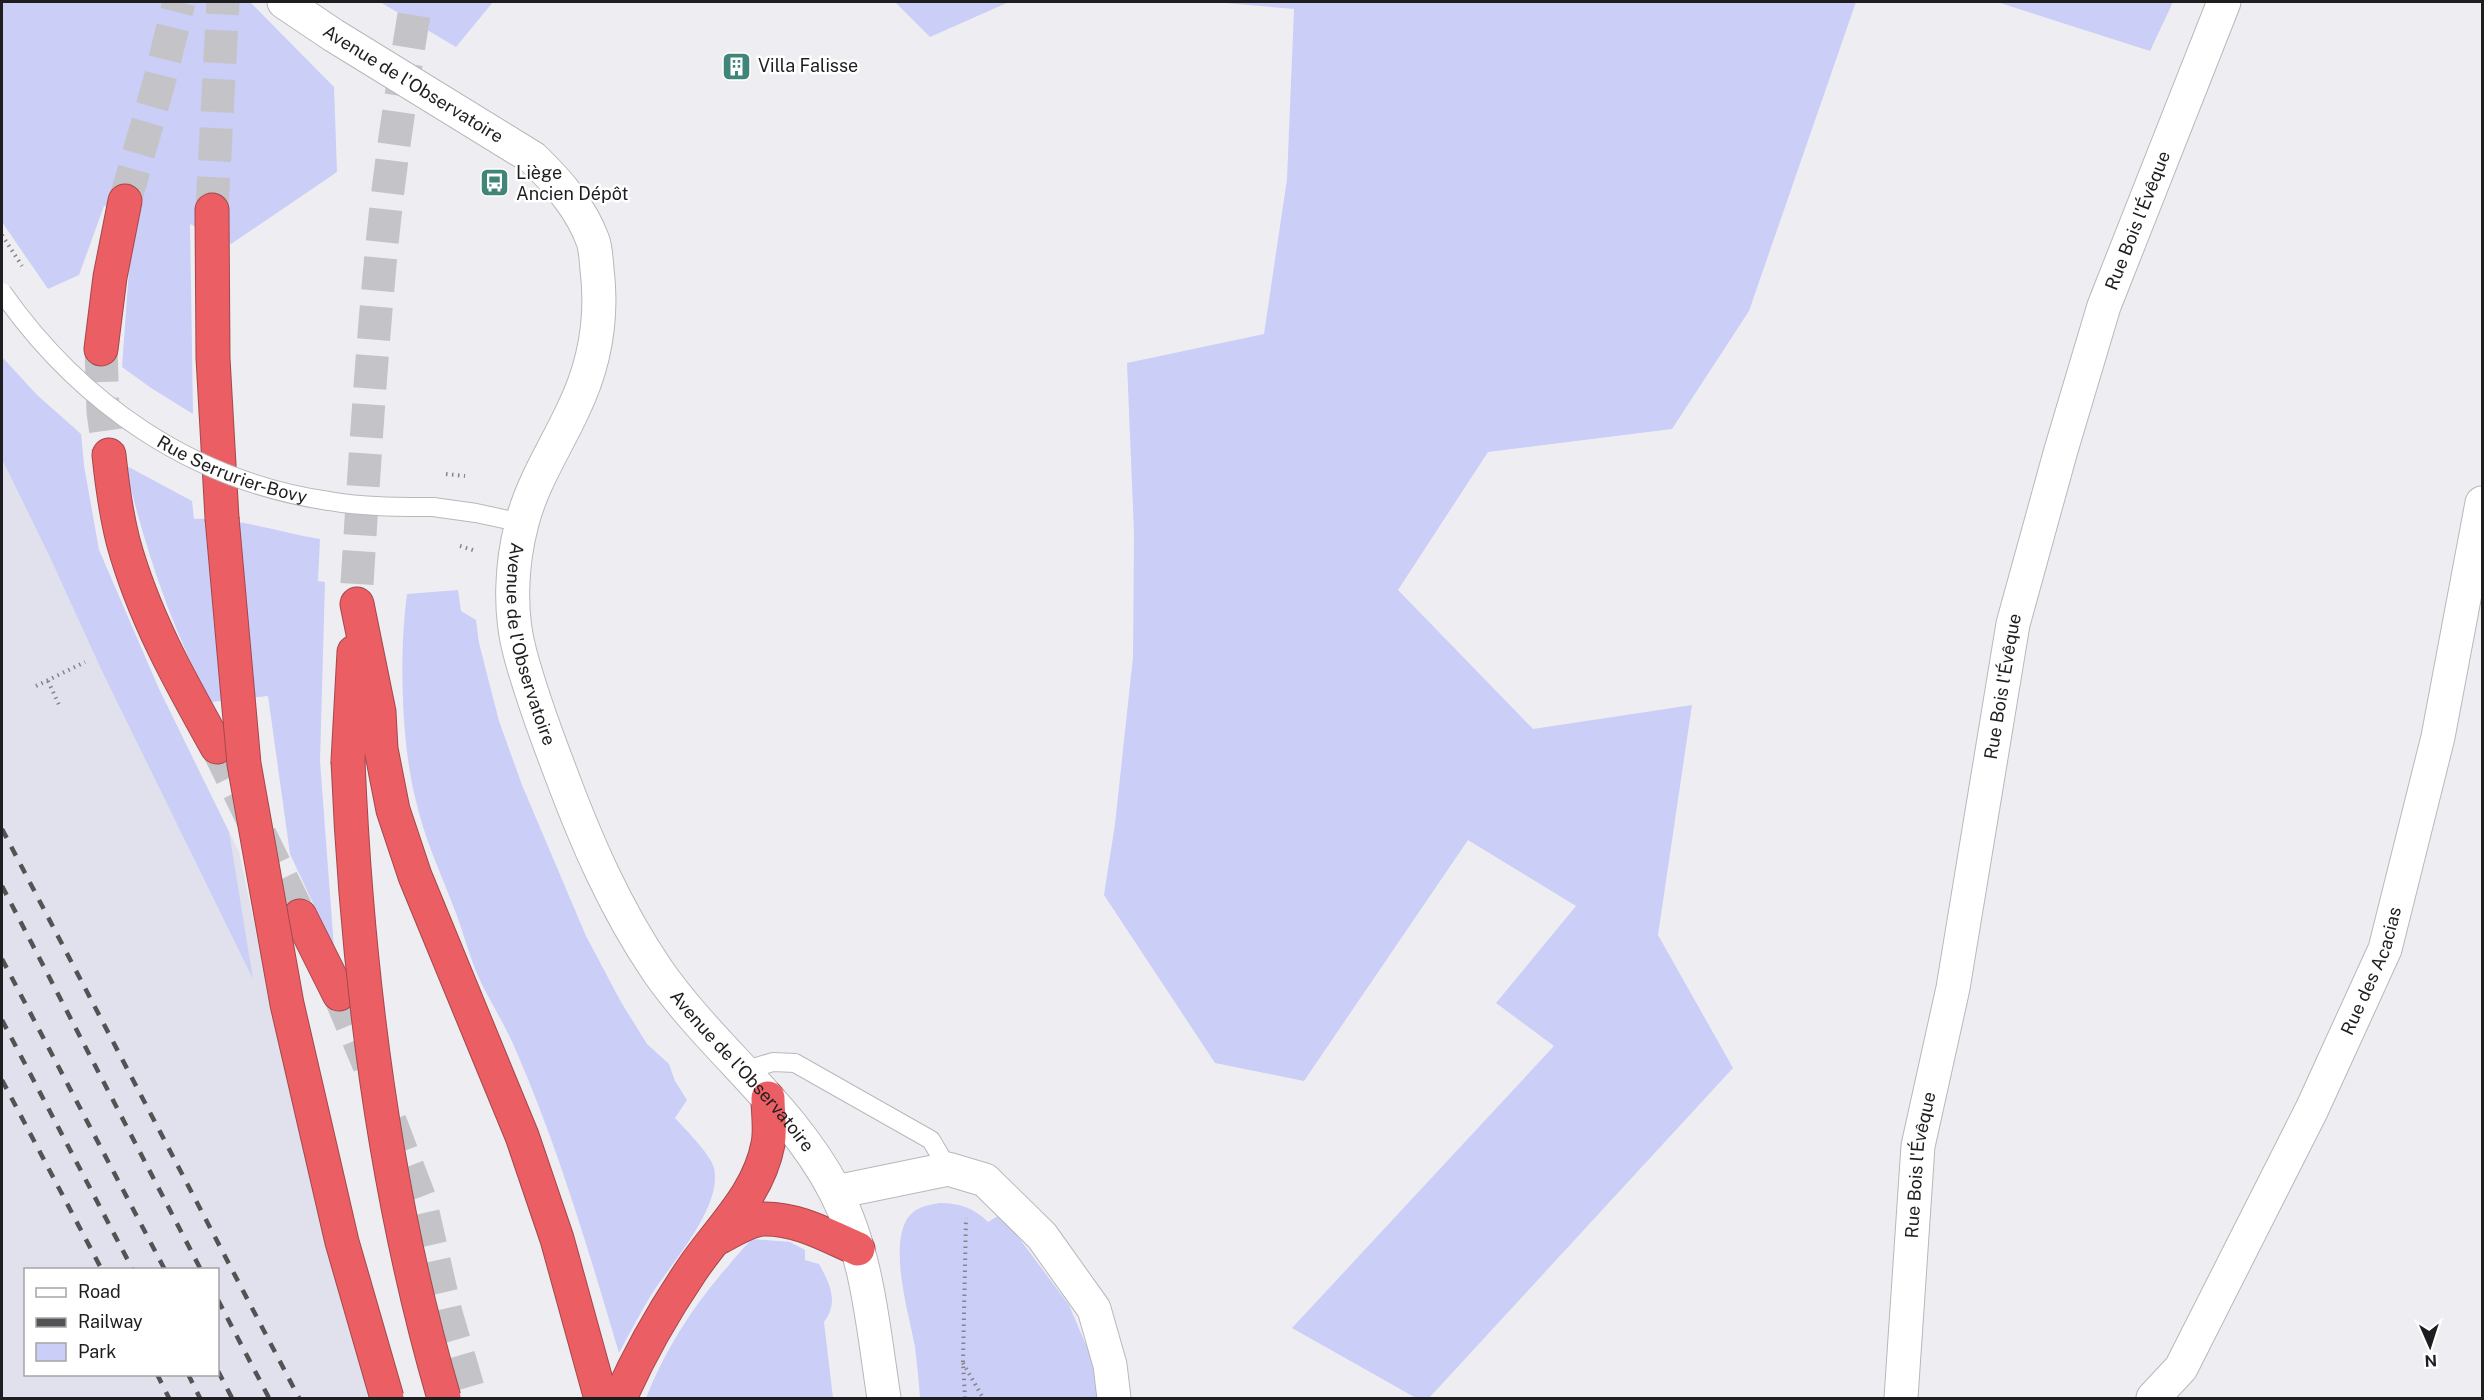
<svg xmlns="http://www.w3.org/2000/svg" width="2484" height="1400" font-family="'Public Sans',sans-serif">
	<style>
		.built { fill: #e0e1ec; fill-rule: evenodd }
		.green { fill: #cbcef7 }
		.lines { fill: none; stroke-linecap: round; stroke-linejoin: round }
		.highway-tunnel { stroke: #c4c4c8; stroke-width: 33; stroke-dasharray: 33 16; stroke-linecap: butt }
		.lane-casing { stroke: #b8b8bb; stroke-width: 20 }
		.street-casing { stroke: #b8b8bb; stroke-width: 35 }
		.secondary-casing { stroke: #b8b8bb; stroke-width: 35 }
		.highway-casing { stroke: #a3484c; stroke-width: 35 }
		.path { stroke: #858588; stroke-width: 4; stroke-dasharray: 1.5 4.5; stroke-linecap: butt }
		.lane { stroke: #fff; stroke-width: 18 }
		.street { stroke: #fff; stroke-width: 33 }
		.secondary { stroke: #fff; stroke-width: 33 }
		.highway { stroke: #eb5e63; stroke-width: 33 }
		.rail { stroke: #535356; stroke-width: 4.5; stroke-dasharray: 10 10; stroke-linecap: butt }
		.lane-bridge-casing { stroke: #b8b8bb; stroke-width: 20; stroke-linecap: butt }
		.highway-bridge-casing { stroke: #a3484c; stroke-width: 35; stroke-linecap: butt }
		.path-bridge { stroke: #858588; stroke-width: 4; stroke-dasharray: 1.5 4.5; stroke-linecap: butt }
		.lane-bridge { stroke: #fff; stroke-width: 18 }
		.highway-bridge { stroke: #eb5e63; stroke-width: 33 }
		.labels { text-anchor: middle; stroke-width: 5; stroke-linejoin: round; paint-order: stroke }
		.poi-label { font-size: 18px; fill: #1e1e20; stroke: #fff; text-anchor: start }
		.street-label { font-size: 18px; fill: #1e1e20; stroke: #fff }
	</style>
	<rect width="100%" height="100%" fill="#eeeef2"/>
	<path class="built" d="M 2,357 L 37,395 L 81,434 L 84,466 L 99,550 L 159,689 L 239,852 L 276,1027 L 358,1359 L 372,1398 L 2,1398 ZM 26,1270 L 218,1270 L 218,1374 L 26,1374 Z"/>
	<g class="green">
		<polygon points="2,2 250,2 334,87 337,172 231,244 190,224 193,414 151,388 122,367 129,269 143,200 104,206 79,275 48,289 2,222"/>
		<polygon points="380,2 493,2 456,47"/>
		<polygon points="895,2 1009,2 930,37"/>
		<polygon points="1213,2 1856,2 1749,311 1672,429 1488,452 1398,590 1533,729 1692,705 1658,935 1733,1068 1429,1398 1416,1398 1292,1328 1554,1046 1496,1003 1576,906 1468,840 1304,1081 1215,1063 1104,895 1115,824 1133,657 1134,533 1127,363 1264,334 1287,179 1294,9"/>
		<polygon points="1997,2 2173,2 2150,51"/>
		<polygon points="2,357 37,395 81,434 84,466 99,550 159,689 229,832 253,979 102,671 49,555 2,459"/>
		<path d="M 125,465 L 192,501 L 194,519 C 237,517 277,532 320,539 L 318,581 L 325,582 L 320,761 L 334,948 L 290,854 L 268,696 L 211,702 C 170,626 145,548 125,465 Z"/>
		<path d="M 458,590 L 461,611 L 476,620 L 479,643 L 499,721 L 522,785 L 586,936 L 621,1002 L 647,1044 L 669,1064 L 675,1081 L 687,1100 L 675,1118 C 685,1129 711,1155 714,1168 C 723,1208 669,1265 650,1297 C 639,1315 629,1334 619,1353 C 589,1252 559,1150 517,1053 C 506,1026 490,1002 478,976 C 468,953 462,927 452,903 C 439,869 424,837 416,801 C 401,744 399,652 407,594 Z"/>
		<path d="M 940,1203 C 958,1203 975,1208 988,1222 L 1001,1214 L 1069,1305 L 1089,1352 L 1101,1398 L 920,1398 C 919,1382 917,1364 915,1347 C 909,1314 889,1249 907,1219 C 915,1207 927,1205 940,1203 Z"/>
		<path d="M 753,1239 L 790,1242 L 805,1250 L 805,1260 L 819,1264 C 830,1284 839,1302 824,1322 L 833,1398 L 646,1398 C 664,1352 690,1311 722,1273 C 733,1261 741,1249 753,1239 Z"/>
	</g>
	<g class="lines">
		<g class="highway-tunnel">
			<polyline points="125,201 160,79 179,2"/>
			<polyline points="212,210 223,2"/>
			<polyline points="101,349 103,412 109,455"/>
			<path d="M 357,584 C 364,471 371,357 382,244 C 390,163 403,82 416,2"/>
			<polyline points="217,747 300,916"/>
			<polyline points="339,994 369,1065"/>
			<polyline points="390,1121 420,1199 446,1313 471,1398"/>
		</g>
		<defs>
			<g id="lane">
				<polyline points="433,507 476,513 522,523"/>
				<polyline points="743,1071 773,1062 795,1063 931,1140 948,1169"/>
			</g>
			<g id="street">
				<polyline points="836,1192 948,1169 985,1180 1042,1236 1094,1309 1110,1365 1114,1398"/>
				<path id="s1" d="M 1901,1398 L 1918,1146 L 1953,988 L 2013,624 L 2061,450 L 2104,306 L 2224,2"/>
				<path id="s2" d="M 2153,1398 L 2181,1368 L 2312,1109 L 2385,949 L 2438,737 L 2482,503"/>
			</g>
			<g id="secondary">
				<path id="s3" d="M 284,2 L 333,35 L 533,158 C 558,182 581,208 593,241 C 596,250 596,260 597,269 C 603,318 595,365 573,410 C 556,447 532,483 522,523 C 511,564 509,613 520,653 C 531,694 545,732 560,771 C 586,841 615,908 657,970 C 711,1048 791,1106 835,1191 C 868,1255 873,1328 884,1398"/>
			</g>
			<g id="highway">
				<polyline points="212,210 213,358 222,518"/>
				<polyline points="101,349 110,277 125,201"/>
				<path d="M 109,455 C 112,484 116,513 123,541 C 143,615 180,681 217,747"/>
				<polyline points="357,604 379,712 381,749 393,810 415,876 522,1136 557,1239 600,1395"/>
				<polyline points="348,761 354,652"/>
				<polyline points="300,916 339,994"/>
				<path d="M 720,1237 C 732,1231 748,1220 763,1219 C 797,1218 828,1236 858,1249"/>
				<path d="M 620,1398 C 639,1355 664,1311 691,1271 C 719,1229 758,1196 768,1144 C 771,1130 768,1113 768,1098"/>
			</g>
		</defs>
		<use href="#lane" class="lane-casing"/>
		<use href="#street" class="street-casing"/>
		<use href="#secondary" class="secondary-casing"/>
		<use href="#highway" class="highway-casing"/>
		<g class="path">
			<polyline points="446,474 465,476"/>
			<polyline points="460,546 476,551"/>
			<polyline points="48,681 60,707"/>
			<polyline points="36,686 85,662"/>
			<polyline points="963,1363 983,1398"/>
			<polyline points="965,1398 963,1362 966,1218"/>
		</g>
		<use href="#lane" class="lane"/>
		<use href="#street" class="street"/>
		<use href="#secondary" class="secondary"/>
		<use href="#highway" class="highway"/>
		<g class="rail">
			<polyline points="2,829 299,1398"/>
			<polyline points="2,886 201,1270"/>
			<polyline points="2,959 165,1270"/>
			<polyline points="2,1020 133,1270"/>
			<polyline points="2,1080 102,1270"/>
			<polyline points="218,1300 269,1398"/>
			<polyline points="218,1371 232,1398"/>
			<polyline points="157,1374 169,1398"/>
			<polyline points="188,1374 200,1398"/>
		</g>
		<defs>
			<g id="lane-bridge">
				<path id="s4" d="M 2,292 C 80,403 192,481 329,501 C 363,507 398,507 433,507"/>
			</g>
			<g id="highway-bridge">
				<polyline points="222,518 244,764 287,1004 342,1242 387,1398"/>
				<path d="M 348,761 C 357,975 384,1192 444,1398"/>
			</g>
		</defs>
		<use href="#lane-bridge" class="lane-bridge-casing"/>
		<use href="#highway-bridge" class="highway-bridge-casing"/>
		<polyline class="path-bridge" points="2,235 22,266"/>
		<use href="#lane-bridge" class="lane-bridge"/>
		<use href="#highway-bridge" class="highway-bridge"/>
	</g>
	<defs>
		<symbol id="building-square" viewBox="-11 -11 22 22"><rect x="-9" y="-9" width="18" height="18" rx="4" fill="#41857a" stroke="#fff"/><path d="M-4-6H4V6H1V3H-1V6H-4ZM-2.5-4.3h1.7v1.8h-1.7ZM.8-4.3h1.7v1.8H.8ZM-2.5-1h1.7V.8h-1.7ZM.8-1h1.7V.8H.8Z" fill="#fff"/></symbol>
		<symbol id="bus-square" viewBox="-11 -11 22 22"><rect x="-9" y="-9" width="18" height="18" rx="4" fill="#41857a" stroke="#fff"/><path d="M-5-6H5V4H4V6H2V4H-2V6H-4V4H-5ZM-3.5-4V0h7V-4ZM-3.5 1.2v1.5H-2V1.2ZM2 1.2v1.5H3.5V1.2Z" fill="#fff"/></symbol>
	</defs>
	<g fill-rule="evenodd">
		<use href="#building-square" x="720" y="50" width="33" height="33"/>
		<use href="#bus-square" x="478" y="166" width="33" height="33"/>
	</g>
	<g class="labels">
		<g class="poi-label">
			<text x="758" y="72">Villa Falisse</text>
			<text x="516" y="179">Liège<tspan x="516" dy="21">Ancien Dépôt</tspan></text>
		</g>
		<g class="street-label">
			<text dy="6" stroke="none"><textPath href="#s3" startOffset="153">Avenue de l'Observatoire</textPath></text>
			<text dy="6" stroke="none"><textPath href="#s1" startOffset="1206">Rue Bois l'Évêque</textPath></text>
			<text dy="6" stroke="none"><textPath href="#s4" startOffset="297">Rue Serrurier-Bovy</textPath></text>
			<text dy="6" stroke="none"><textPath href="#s3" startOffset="819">Avenue de l'Observatoire</textPath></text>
			<text dy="6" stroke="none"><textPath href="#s1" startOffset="720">Rue Bois l'Évêque</textPath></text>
			<text dy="6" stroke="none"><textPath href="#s2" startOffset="482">Rue des Acacias</textPath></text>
			<text dy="6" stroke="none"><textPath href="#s3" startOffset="1305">Avenue de l'Observatoire</textPath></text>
			<text dy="6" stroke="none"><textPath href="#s1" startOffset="234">Rue Bois l'Évêque</textPath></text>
		</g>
	</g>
	<rect width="2484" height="1400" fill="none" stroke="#1e1e20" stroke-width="6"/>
	<rect x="24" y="1268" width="195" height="108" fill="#ffffff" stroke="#a5a5a6" stroke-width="1.5"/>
	<rect x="36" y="1288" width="30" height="9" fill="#ffffff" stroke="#a5a5a6" stroke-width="1.5"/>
	<text x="78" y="1298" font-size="18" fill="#1e1e20">Road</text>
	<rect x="36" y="1318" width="30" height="9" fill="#535356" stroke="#a5a5a6" stroke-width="1.5"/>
	<text x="78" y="1328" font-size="18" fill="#1e1e20">Railway</text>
	<rect x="36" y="1343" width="30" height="18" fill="#cbcef7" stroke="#a5a5a6" stroke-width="1.5"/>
	<text x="78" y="1358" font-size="18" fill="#1e1e20">Park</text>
	<g transform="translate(2430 1346) rotate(177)" stroke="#ffffff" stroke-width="4.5" paint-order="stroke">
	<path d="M0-4.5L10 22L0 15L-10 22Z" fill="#1e1e20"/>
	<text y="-9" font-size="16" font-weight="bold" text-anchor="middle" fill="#1e1e20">N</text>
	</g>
</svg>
